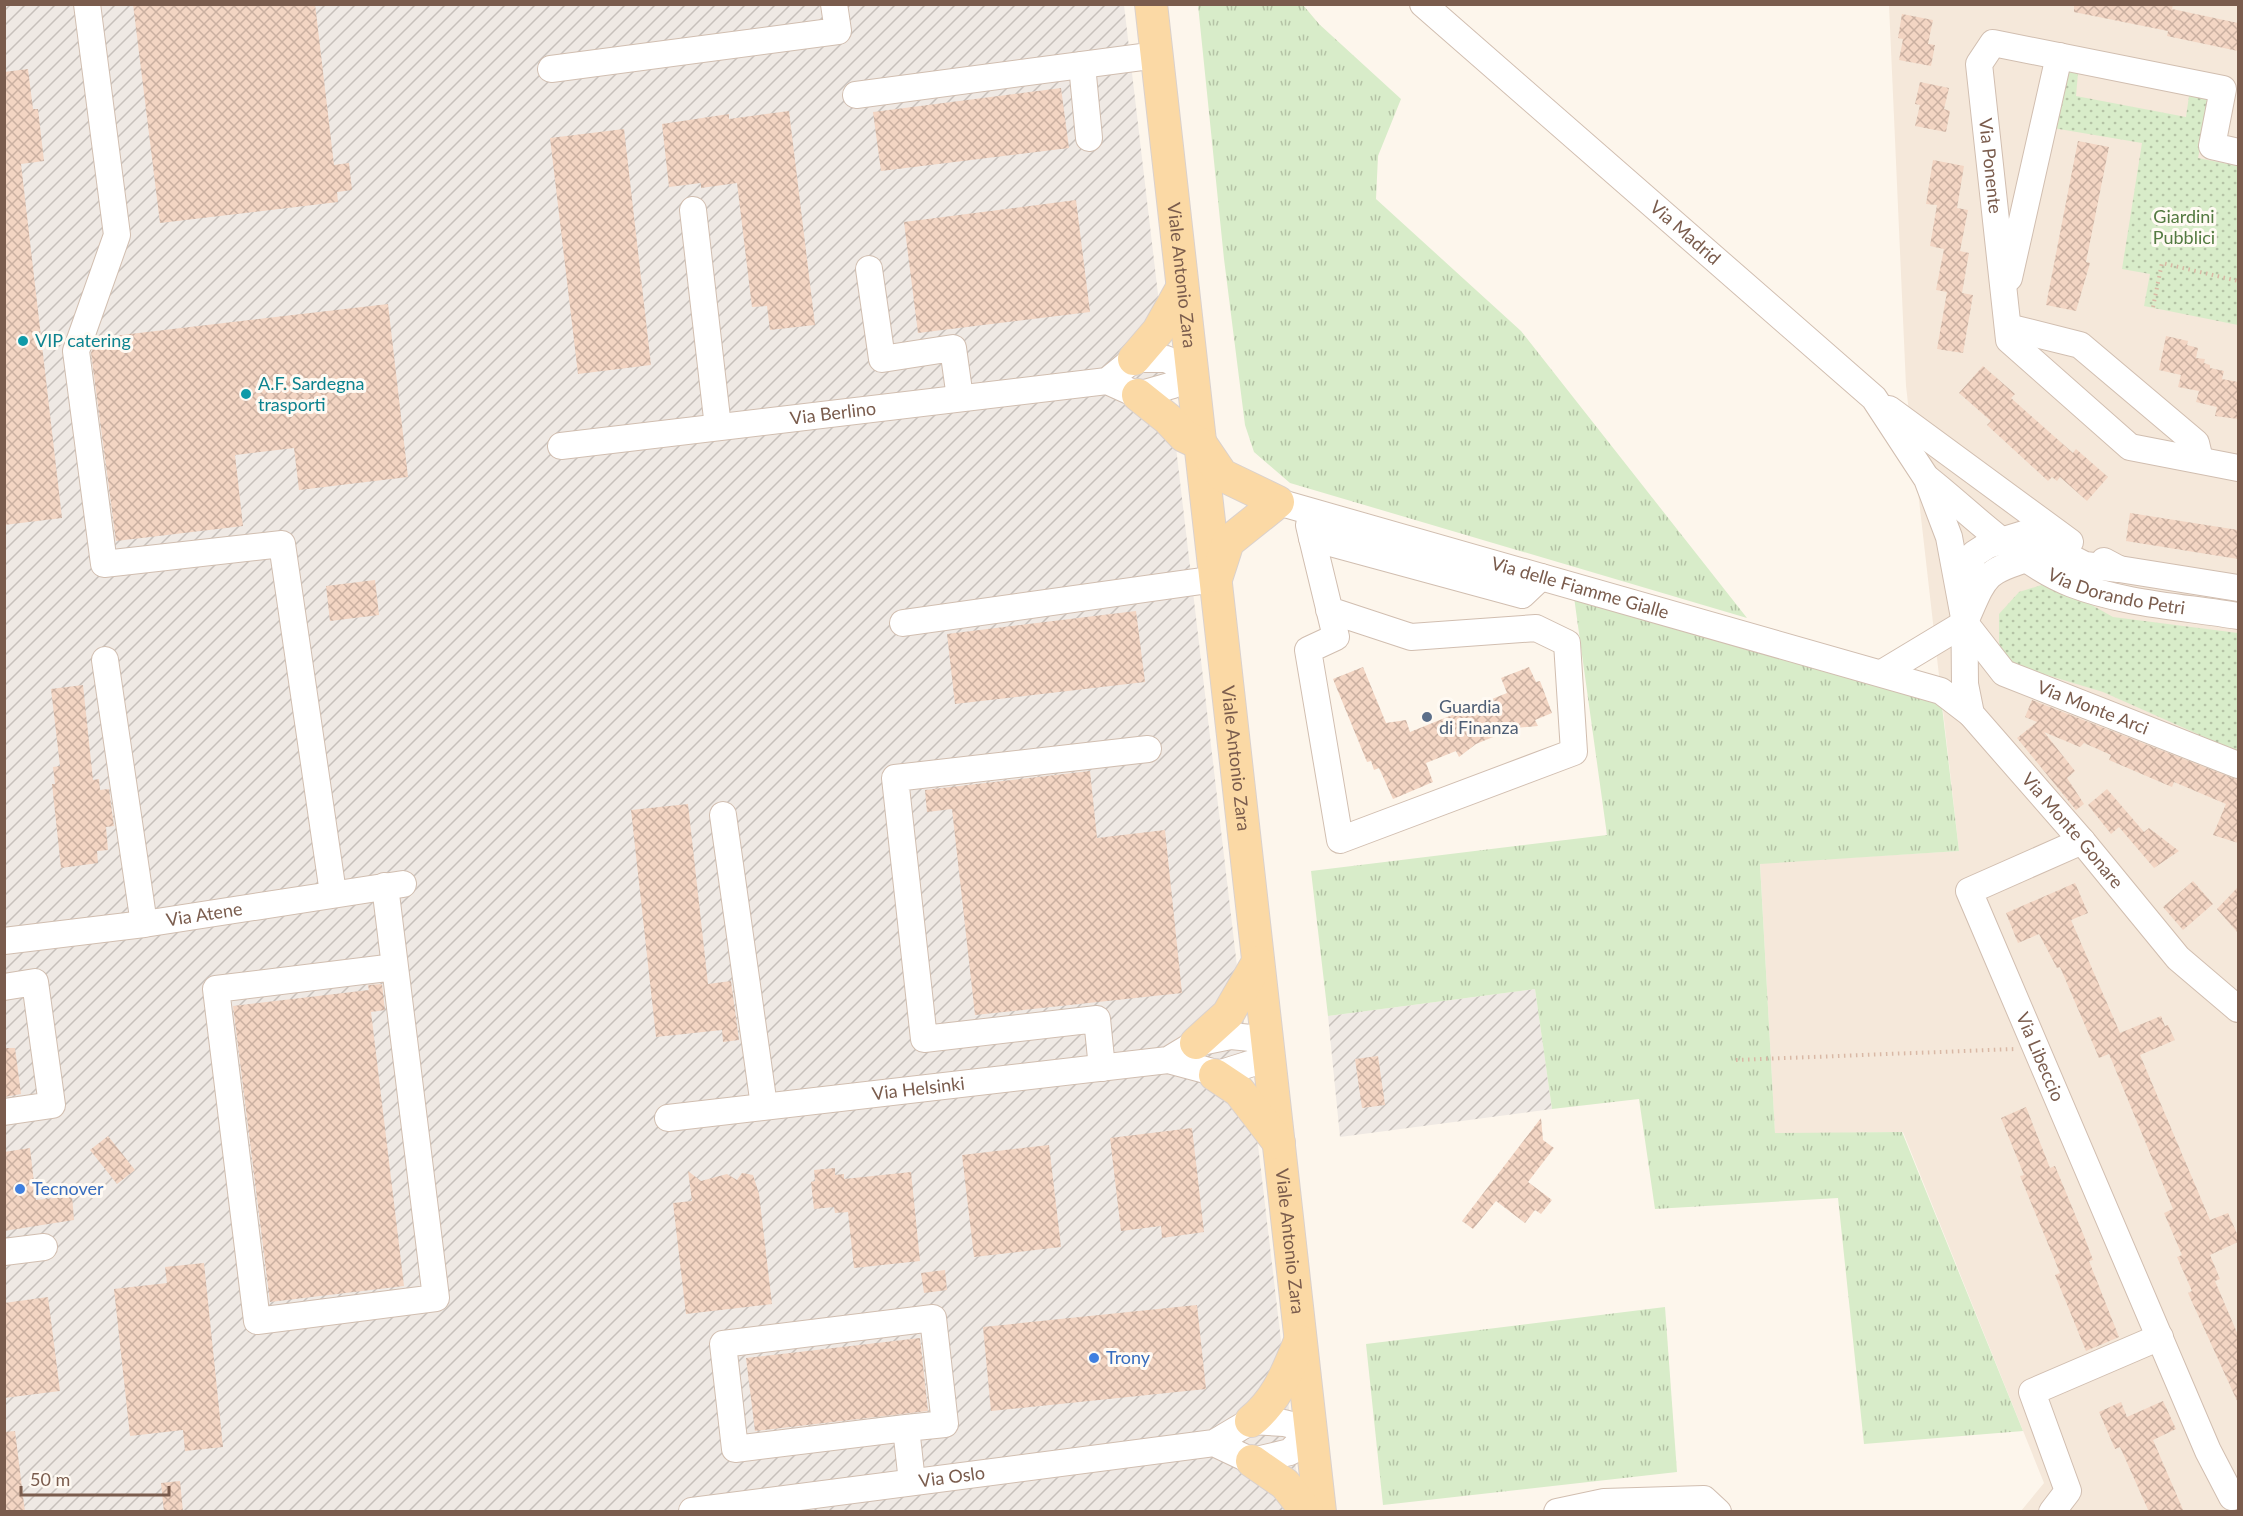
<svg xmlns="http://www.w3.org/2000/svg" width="2243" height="1516" font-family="Lato,sans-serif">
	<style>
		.residential { fill: #f5e8da }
		.industrial { fill: url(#industrial-furrows) }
		.grass { fill: url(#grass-tufts) }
		.park { fill: url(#park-dots) }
		.building { fill: url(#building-cross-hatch) }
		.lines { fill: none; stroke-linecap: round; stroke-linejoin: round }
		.minor-casing { stroke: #d1beb0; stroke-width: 28 }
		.major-casing { stroke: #dad1cd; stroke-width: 34 }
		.path { stroke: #d9b8a5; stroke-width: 4; stroke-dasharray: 1.5 4.5; stroke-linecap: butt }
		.minor { stroke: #fff; stroke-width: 26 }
		.major { stroke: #fbd9a5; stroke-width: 32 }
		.culture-dot { fill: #0f9aa8; stroke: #fffaf3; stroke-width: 2 }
		.service-dot { fill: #5c6f8a; stroke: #fffaf3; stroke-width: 2 }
		.shop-dot { fill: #3f7fe0; stroke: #fffaf3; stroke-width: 2 }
		.labels { text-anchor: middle; stroke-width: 6; stroke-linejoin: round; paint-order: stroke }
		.street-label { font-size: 18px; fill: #7a5c4d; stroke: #fffaf3 }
		.park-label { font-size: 18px; fill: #537a41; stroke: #fffaf3 }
		.culture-label { font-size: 18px; fill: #0d838f; stroke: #fffaf3; text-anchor: start }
		.service-label { font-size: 18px; fill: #4e5e75; stroke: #fffaf3; text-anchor: start }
		.shop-label { font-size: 18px; fill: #366cbe; stroke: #fffaf3; text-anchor: start }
	</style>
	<defs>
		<pattern id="industrial-furrows" width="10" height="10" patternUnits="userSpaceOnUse" patternTransform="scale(1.5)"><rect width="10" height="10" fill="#efe9e4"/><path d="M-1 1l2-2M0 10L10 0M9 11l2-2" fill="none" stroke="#c7c0bb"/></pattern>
		<pattern id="grass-tufts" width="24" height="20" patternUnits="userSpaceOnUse" patternTransform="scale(1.5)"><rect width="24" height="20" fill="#d8ecc9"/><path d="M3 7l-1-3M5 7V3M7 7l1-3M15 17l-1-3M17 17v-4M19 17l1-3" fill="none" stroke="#b4c2a5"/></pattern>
		<pattern id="park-dots" width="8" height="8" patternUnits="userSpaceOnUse" patternTransform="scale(1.5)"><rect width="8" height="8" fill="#d8ecc9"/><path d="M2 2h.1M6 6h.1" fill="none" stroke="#b4c2a5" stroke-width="1.8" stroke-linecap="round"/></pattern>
		<pattern id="building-cross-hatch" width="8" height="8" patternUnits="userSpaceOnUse" patternTransform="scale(1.5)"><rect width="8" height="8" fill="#f3d5c3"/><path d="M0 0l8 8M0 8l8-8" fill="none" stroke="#cab0a1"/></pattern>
	</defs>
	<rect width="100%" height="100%" fill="#fdf6ec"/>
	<polygon class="residential" points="1889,5 2238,5 2238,1511 2021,1511 2044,1483 1903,1132 1775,1134 1760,863 1959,851 1906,386"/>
	<g class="industrial">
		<polygon points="5,5 1124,5 1301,1511 5,1512"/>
		<polygon points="1535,989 1552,1109 1340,1137 1328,1016"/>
	</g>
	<g class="grass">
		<polygon points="1198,5 1303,5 1319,24 1401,99 1378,156 1376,199 1521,331 1747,618 1290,483 1254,452 1245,425 1224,259"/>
		<polygon points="1574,597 1941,698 1959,851 1760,864 1775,1133 1902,1132 2023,1431 1864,1444 1838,1198 1655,1209 1639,1099 1552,1109 1535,989 1328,1016 1311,871 1607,835"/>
		<polygon points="1665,1307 1677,1472 1383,1505 1366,1344"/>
	</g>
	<g class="park">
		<polygon points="2061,70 2078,73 2076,96 2186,117 2189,96 2210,100 2198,158 2238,166 2238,325 2144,306 2150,274 2122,269 2142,143 2053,128"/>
		<polygon points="2051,582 2113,617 2238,633 2238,752 2103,692 2014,665 1999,644 1999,614 2019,592"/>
	</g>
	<g class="building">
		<polygon points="133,4 315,4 334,165 349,163 352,190 337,192 338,202 160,223"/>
		<polygon points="2074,4 2173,4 2172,9 2238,23 2238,51 2167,36 2168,31 2074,12"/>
		<polygon points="1902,14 1933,20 1928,44 1935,45 1931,66 1899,60 1903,39 1898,38"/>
		<polygon points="28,69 33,109 38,109 44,161 21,164 62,518 4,525 4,72"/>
		<polygon points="1920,82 1949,88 1944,109 1950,111 1946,132 1915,126 1920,105 1915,104"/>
		<polygon points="1061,88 1069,148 881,171 873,112"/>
		<polygon points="789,111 815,325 770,330 767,306 752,307 737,183 701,188 701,183 669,187 662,124 729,114 729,119"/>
		<polygon points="624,129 651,365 578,374 550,138"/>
		<polygon points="2078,141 2109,147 2086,262 2090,263 2076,311 2046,305"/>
		<polygon points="1933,160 1964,166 1957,208 1968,210 1960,251 1969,253 1962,293 1973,295 1963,353 1937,349 1947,292 1936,290 1944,249 1930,246 1937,205 1926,204"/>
		<polygon points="1076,200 1090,312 918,333 904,222"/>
		<polygon points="388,304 408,477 299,490 294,448 235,455 243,526 116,541 91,353 96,338"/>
		<polygon points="2166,336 2188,341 2187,345 2198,348 2196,358 2205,359 2204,363 2210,365 2210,368 2224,371 2222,379 2238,382 2238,419 2215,416 2217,407 2196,402 2199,391 2178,387 2181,375 2159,370"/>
		<polygon points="1983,366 2015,394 2011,398 2073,453 2076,449 2108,477 2087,501 2060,477 2057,481 2052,477 2048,481 1987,425 1991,421 1959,393"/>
		<polygon points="2130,513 2238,530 2238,559 2126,541"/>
		<polygon points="375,580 379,615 330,621 326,586"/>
		<polygon points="1136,611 1145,682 955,704 947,634"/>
		<polygon points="1363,667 1386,723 1406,720 1410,732 1507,693 1501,678 1529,667 1536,682 1540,681 1552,713 1535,720 1538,726 1515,728 1476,744 1459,757 1456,751 1426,763 1433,782 1393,799 1379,768 1374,770 1371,761 1367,762 1333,679"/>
		<polygon points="83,685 93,780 99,779 100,790 109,789 114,826 106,827 108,850 97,851 98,863 61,868 52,784 55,784 53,767 60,766 51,689"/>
		<polygon points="2032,700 2238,780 2238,843 2213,835 2226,804 2174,782 2172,787 2109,760 2111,755 2084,743 2080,747 2044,732 2075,771 2067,778 2084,804 2076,810 2017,738 2037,722 2025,717"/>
		<polygon points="1090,771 1097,838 1165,830 1182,993 975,1015 952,809 927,812 925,790"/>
		<polygon points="2107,789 2144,832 2149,828 2179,851 2154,868 2119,827 2111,834 2088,805"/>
		<polygon points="688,804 708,984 731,981 739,1040 723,1042 722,1030 656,1037 631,810"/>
		<polygon points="2193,881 2213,904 2183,930 2163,907"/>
		<polygon points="2075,883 2088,913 2071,920 2120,1033 2161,1016 2165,1026 2168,1025 2175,1040 2140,1055 2210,1220 2228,1213 2238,1236 2238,1242 2210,1255 2220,1279 2215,1281 2238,1335 2238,1403 2188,1293 2192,1291 2177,1257 2182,1255 2164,1213 2173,1209 2109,1054 2099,1058 2060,967 2057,968 2039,934 2018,943 2006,913"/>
		<polygon points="2238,887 2238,933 2217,909"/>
		<polygon points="382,984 385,1010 371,1012 404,1286 270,1302 233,1006 369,990 368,985"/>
		<polygon points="4,1048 15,1048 21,1094 4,1097"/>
		<polygon points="1378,1056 1385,1105 1362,1108 1355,1059"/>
		<polygon points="2026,1107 2050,1168 2055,1166 2084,1236 2093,1260 2089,1261 2119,1337 2086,1351 2055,1275 2060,1273 2020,1176 2024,1175 2001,1118"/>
		<polygon points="1541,1118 1543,1140 1554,1148 1528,1182 1552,1200 1541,1214 1535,1210 1525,1223 1496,1201 1473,1229 1462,1221"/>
		<polygon points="1192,1128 1204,1232 1162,1238 1161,1226 1121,1231 1110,1138"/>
		<polygon points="108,1136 135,1170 117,1184 90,1150"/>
		<polygon points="1049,1145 1061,1247 974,1257 962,1155"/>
		<polygon points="30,1148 36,1200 72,1196 74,1220 4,1231 4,1152"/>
		<polygon points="835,1168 835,1175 844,1174 844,1179 911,1172 920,1261 854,1268 848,1212 835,1213 834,1207 814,1209 811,1182 815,1181 814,1170"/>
		<polygon points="688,1171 701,1181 727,1174 737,1180 742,1173 753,1175 759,1194 772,1304 686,1314 673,1203 692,1201"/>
		<polygon points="204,1263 223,1447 185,1451 183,1430 130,1436 114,1289 167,1283 165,1267"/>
		<polygon points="945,1270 947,1290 924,1293 921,1273"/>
		<polygon points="48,1297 60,1391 4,1398 4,1303"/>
		<polygon points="1197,1305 1206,1389 991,1411 983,1327"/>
		<polygon points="920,1338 928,1411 755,1431 746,1358"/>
		<polygon points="2163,1401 2176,1429 2153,1440 2184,1512 2149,1512 2120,1447 2115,1449 2099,1412 2121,1402 2127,1417"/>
		<polygon points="15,1431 25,1512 4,1512 4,1432"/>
		<polygon points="180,1481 183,1512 164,1512 161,1483"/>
	</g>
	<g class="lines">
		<defs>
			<g id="minor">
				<polyline points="87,4 117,235 76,351 104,564 282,544 333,893"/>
				<path id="s1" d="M 1423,4 L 1874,398 L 1927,479 L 1949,537 L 1965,623 L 2004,673 L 2238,765"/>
				<polyline points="1082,65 1089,138"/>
				<polyline points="551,69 838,31 834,4"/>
				<polyline points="856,95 1157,55"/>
				<path id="s2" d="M 2238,152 L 2212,146 L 2223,89 L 1993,43 L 1979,64 L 2009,340 L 2130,447 L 2238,468"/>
				<polyline points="693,210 718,427"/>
				<polyline points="869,269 882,359 953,348 960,398"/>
				<polyline points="2009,278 2059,56"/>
				<polyline points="2008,327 2080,345 2196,443 2200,460"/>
				<polyline points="1889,409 2070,542"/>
				<path id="s3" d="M 561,446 L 1107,381 L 1138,395 L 1173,385 L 1191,371 L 1166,359 L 1134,359 L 1107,381"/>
				<path id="s4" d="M 1928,479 C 1971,513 2020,564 2072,584 C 2124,604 2184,607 2238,616"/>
				<path id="s5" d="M 1278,502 L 1941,691 L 1971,714"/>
				<polyline points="1309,525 1312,538 1522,595 1541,577"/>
				<polyline points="1312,538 1336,637 1308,650 1340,840 1574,752 1567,643 1536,628 1411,637 1329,610"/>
				<polyline points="2104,561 2119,569 2238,588"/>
				<path id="s6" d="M 2119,569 L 2085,565 L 2024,534 L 1988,545 L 1974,554 L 1964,579 L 1965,684 L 1971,714 L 2082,841 L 2178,958 L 2238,1009"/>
				<path d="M 1968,615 C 1985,576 1986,571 2027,559"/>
				<polyline points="903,623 1216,579"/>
				<polyline points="105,660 144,924"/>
				<polyline points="1882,673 1965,623"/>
				<polyline points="723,815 764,1106"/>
				<path id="s7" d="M 2082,841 L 1969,891 L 2208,1451 L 2232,1497"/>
				<polyline points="385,886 436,1298 257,1321 216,989 395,967"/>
				<path id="s8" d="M 4,941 L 144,924 L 403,884"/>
				<polyline points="4,987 35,982 52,1105 4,1112"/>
				<polyline points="1102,1068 1097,1019 924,1039 895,778 1148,749"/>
				<path id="s9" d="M 668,1118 L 1168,1060 L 1196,1043 L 1231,1036 L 1251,1038 L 1268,1049 L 1256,1062 L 1215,1075 L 1209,1071 L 1168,1060"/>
				<polyline points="4,1252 44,1247"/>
				<polyline points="906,1428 735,1449 723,1344 933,1318 945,1424 906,1428 912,1482"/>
				<path id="s10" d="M 692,1511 L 1214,1443 L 1251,1421 L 1284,1423 L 1311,1430 L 1290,1452 L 1252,1461 L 1214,1443"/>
				<polyline points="1557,1512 1604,1502 1704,1499 1718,1512"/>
				<polyline points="2052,1512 2068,1491 2032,1392 2160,1337"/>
			</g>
			<g id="major">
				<path id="s11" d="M 1151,4 L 1320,1512"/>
				<polyline points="1134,359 1158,331 1182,288"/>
				<polyline points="1138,395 1168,419 1184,436 1201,444 1222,475 1278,502 1228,542 1217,576"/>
				<polyline points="1196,1043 1228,1014 1258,962"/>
				<polyline points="1215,1075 1239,1091 1279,1143"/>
				<path d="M 1251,1421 C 1278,1399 1287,1372 1300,1341"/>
				<polyline points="1252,1461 1285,1484 1307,1512"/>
			</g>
		</defs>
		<use href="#minor" class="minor-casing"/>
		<use href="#major" class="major-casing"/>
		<g class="path">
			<polyline points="2153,307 2162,263 2238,281"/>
			<polyline points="1736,1060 2015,1049"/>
		</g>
		<use href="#minor" class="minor"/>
		<use href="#major" class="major"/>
	</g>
	<g class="culture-dot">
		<circle cx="23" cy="341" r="6"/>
		<circle cx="246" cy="394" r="6"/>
	</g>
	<circle class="service-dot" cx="1427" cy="717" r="6"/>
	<g class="shop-dot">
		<circle cx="20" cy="1189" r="6"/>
		<circle cx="1094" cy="1358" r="6"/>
	</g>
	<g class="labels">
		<g class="street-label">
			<text dy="6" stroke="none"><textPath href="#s2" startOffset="447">Via Ponente</textPath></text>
			<text dy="6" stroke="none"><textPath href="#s1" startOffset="348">Via Madrid</textPath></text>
			<text dy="6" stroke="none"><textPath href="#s11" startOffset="273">Viale Antonio Zara</textPath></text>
			<text dy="6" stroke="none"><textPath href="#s3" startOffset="274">Via Berlino</textPath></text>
			<text dy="6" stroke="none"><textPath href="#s5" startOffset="314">Via delle Fiamme Gialle</textPath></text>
			<text dy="6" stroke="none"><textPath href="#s4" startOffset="224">Via Dorando Petri</textPath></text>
			<text dy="6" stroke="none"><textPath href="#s1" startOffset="1004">Via Monte Arci</textPath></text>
			<text dy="6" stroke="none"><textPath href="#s11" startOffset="759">Viale Antonio Zara</textPath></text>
			<text dy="6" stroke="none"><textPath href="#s6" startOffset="474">Via Monte Gonare</textPath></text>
			<text dy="6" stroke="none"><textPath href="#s8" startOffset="202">Via Atene</textPath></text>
			<text dy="6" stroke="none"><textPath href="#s7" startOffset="304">Via Libeccio</textPath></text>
			<text dy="6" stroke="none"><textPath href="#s9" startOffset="252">Via Helsinki</textPath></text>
			<text dy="6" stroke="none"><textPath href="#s11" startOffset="1245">Viale Antonio Zara</textPath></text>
			<text dy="6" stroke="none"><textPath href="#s10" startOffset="262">Via Oslo</textPath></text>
		</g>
		<g class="park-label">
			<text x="2184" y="223">Giardini<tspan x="2184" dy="21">Pubblici</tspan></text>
		</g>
		<g class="culture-label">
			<text x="35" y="347">VIP catering</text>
			<text x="258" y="390">A.F. Sardegna<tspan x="258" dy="21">trasporti</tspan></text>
		</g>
		<g class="service-label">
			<text x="1439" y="713">Guardia<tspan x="1439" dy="21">di Finanza</tspan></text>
		</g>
		<g class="shop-label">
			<text x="32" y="1195">Tecnover</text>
			<text x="1106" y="1364">Trony</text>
		</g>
	</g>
	<rect width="2243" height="1516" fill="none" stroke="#7a5c4d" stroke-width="12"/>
	<path d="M21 1486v9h148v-9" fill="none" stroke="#7a5c4d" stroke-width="3"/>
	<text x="30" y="1486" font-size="18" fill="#7a5c4d" stroke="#fffaf3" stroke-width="4.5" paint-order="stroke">50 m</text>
</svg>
